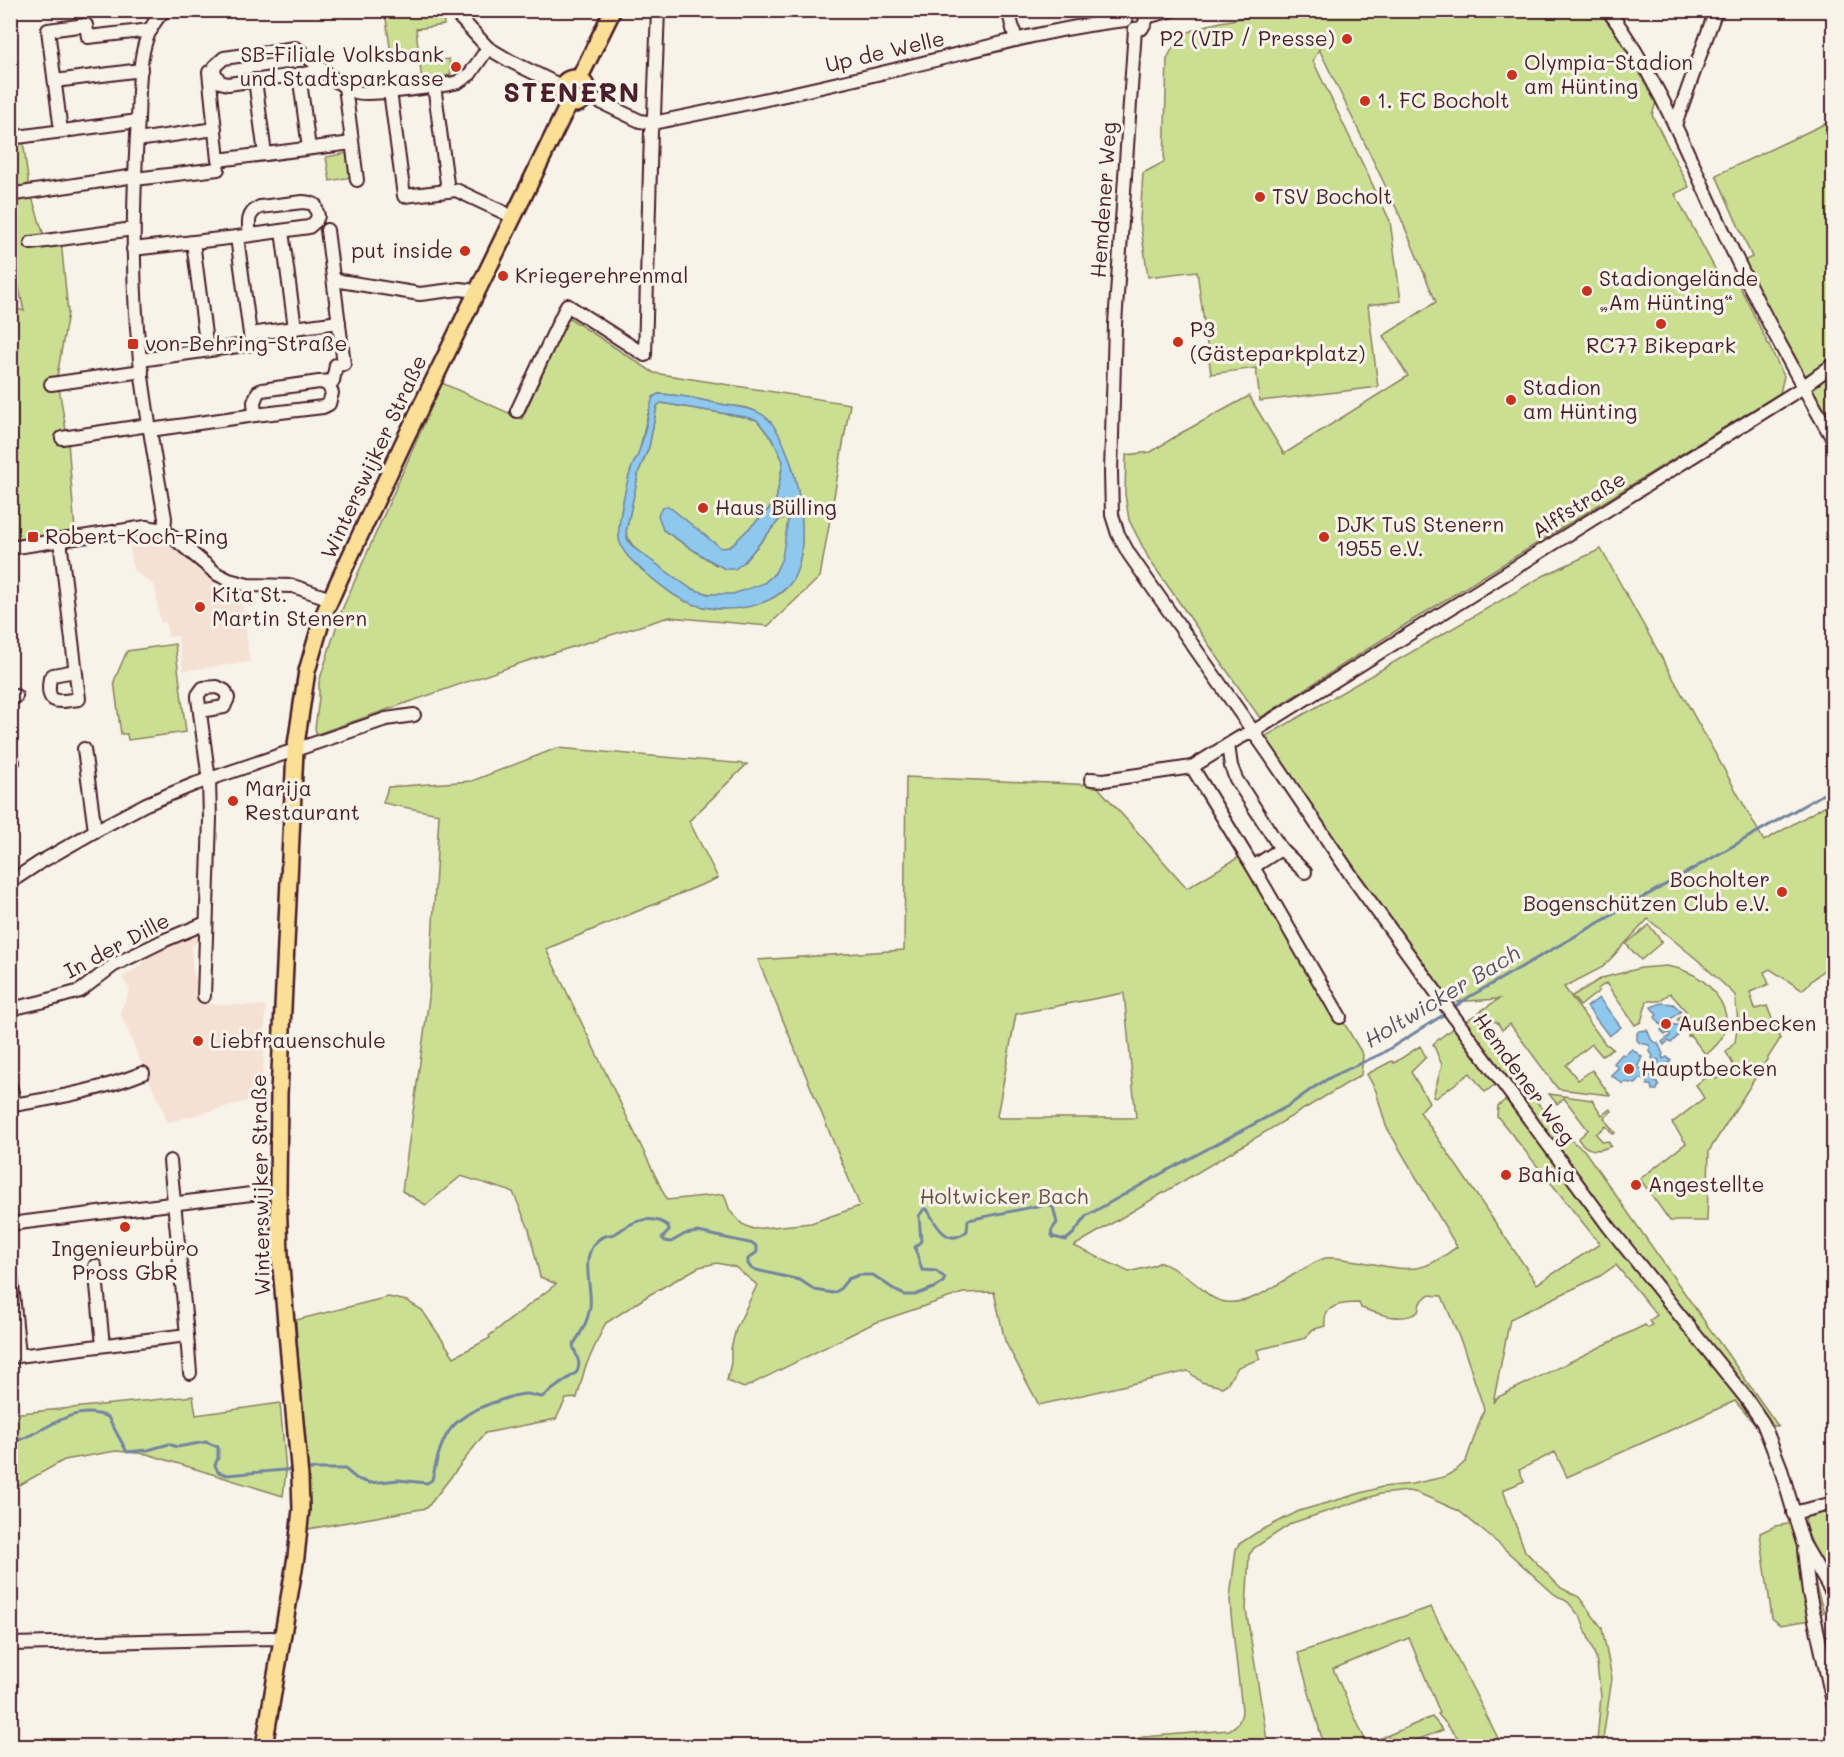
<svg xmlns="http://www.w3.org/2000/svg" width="1844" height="1757" font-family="Mali,sans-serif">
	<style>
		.built { fill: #f5e1d4 }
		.green { fill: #cbdf93; stroke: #8a7f5f; stroke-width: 1.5; fill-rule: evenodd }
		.water { fill: #8ec8ed; stroke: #73849f; stroke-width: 1.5; fill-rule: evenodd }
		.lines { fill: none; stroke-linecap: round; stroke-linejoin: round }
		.stream { stroke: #73849f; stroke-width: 3 }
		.minor-casing { stroke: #4a1f2b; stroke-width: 16 }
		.major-casing { stroke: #4a1f2b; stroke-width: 20 }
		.minor { stroke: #f7f3e8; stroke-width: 12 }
		.major { stroke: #fadf96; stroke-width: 15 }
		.poi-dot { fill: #c8321e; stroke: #f7f3e8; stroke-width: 2 }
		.labels { text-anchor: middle; stroke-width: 6; stroke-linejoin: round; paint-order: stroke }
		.poi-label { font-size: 21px; fill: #4a1f2b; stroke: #f7f3e8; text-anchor: start }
		.street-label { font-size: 21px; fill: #4a1f2b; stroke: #f7f3e8 }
		.park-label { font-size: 21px; fill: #6a4f45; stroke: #f7f3e8 }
		.water-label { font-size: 22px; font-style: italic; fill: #5e5265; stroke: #f7f3e8 }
		.district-label { font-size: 27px; font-weight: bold; letter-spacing: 1.5px; fill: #4a1f2b; stroke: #f7f3e8 }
	</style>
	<rect width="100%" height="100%" fill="#f7f3e8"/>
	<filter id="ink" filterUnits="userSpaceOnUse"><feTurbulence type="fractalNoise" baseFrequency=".0167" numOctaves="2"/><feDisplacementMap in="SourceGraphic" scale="12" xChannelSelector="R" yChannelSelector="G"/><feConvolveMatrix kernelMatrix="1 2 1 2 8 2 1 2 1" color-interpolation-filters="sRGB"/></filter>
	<g filter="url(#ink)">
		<g class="built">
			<polygon points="10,250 19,287 24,312 11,307"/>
			<polygon points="140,537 150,538 170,546 219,585 241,593 250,662 183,671 178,636 168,637 166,622 160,622 155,586 133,570 129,538"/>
			<polygon points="196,933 201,936 202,940 191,946 193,974 197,979 197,999 206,1000 207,1004 266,1006 262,1097 166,1123 164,1112 144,1070 120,1012 130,990 122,977 142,965 147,953"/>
		</g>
		<g class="green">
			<polygon points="385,11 438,11 443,14 444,25 416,29 419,55 433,53 434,61 449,59 451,75 422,79 419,59 410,60 409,53 399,54 400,61 392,62"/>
			<path d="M 1287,11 L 1599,11 L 1626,46 L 1656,102 L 1652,115 L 1689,187 L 1675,194 L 1721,280 L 1734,275 L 1784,376 L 1780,393 L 1408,623 L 1260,718 L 1149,559 L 1129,520 L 1125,494 L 1126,455 L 1151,452 L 1181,433 L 1249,396 L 1284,454 L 1408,376 L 1383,336 L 1436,302 L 1400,216 L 1319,49 L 1313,61 L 1390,221 L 1401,301 L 1368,305 L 1378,387 L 1260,401 L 1256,368 L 1211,374 L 1197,271 L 1148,277 L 1140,221 L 1143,173 L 1164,162 L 1167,59 C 1171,50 1175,42 1183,36 C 1200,22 1263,15 1287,11 Z"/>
			<polygon points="1833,120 1833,358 1826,365 1802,377 1742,262 1752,257 1716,175"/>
			<polygon points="23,139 29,188 46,242 61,240 68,313 57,376 68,442 75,531 11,540 11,307 24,311 11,250 10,140"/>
			<polygon points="348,153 352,177 330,181 326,157"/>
			<path d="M 568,317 L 654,373 L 850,404 L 820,577 L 768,626 L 669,617 L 524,662 L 317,734 L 315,729 L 319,698 L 319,682 L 341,612 L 442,383 L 522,419 ZM 658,394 C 680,394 700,400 721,404 C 733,407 750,406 760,414 C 795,442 805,511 801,553 C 799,564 796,577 788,586 C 769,609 721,613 694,604 C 679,599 669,590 656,581 C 636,566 622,553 620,527 C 619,516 628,475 633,465 C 635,461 637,457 639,453 C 643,439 648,401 658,394 Z"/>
			<polygon points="1833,371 1833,428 1811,389"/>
			<path d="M 661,403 L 745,417 L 757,420 L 774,442 L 783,461 L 781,474 L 776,500 L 770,508 L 730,547 L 721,549 L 668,506 L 663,530 L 716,565 L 744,562 L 780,519 L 785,518 L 788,520 C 786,538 786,559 774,574 C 756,597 717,599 692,589 C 680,584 667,573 657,566 C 644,556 630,548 626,532 L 639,471 L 649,447 L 657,406 Z"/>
			<polygon points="1601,549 1764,841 1833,801 1833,961 1802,990 1770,969 1764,972 1769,984 1750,992 1755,1009 1767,1006 1780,1039 1709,1151 1707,1221 1670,1221 1640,1179 1686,1143 1672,1123 1704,1098 1696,1085 1711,1073 1716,1079 1734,1066 1726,1052 1735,1042 1738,1022 1735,995 1700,962 1648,919 1603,967 1564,987 1606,1045 1608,1045 1613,1049 1602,1056 1592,1044 1566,1065 1578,1080 1592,1070 1610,1095 1558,1089 1510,1024 1502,1030 1497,1022 1482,1019 1479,1012 1499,999 1452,1002 1261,739 1543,576"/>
			<polygon points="175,644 186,732 128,740 127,734 121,734 114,681 127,651"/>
			<path d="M 557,748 L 747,764 L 689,821 L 718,878 L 546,949 L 667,1200 L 724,1194 L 730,1211 L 742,1224 L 753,1229 L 811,1223 L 860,1206 L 758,960 L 904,950 L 906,777 L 1096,785 L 1187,888 L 1244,854 L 1363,1055 L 1361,1075 L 1074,1246 L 1129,1272 L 1152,1266 L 1161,1262 C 1172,1268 1182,1273 1192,1281 C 1204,1289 1211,1301 1226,1302 C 1256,1305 1284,1278 1309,1266 C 1314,1263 1320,1259 1326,1258 C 1336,1257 1348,1260 1358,1261 C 1376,1264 1404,1272 1421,1267 C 1435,1264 1446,1254 1457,1247 L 1386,1126 L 1376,1091 L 1367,1074 L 1392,1061 L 1394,1063 L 1420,1046 L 1426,1057 L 1411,1072 L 1429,1102 L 1420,1112 L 1537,1284 L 1600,1244 L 1497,1116 L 1498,1106 L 1508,1098 L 1496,1084 L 1485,1092 L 1470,1073 L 1436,1098 L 1433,1097 L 1442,1065 L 1433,1044 L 1445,1034 L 1475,1015 L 1558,1131 L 1584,1150 L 1778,1426 L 1755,1425 L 1735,1401 L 1567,1477 L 1555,1452 L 1519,1470 L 1524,1481 L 1503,1490 L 1525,1551 L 1561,1588 L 1579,1597 L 1602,1628 L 1612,1678 L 1602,1746 L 1594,1746 L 1597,1741 L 1601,1696 L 1596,1658 L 1581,1618 L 1568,1602 L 1554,1594 L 1499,1544 L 1459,1511 L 1418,1493 L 1408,1491 L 1380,1494 L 1292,1523 L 1254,1548 L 1249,1555 L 1246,1609 L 1268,1746 L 1242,1746 L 1240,1743 L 1234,1743 L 1158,1746 L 1111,1746 L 1143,1737 L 1229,1730 C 1238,1725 1241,1721 1242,1710 L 1231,1614 L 1230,1598 L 1236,1549 L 1239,1544 L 1256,1533 L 1299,1511 L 1382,1487 L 1412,1484 L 1444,1477 L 1455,1471 L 1466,1461 L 1484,1409 L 1464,1349 L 1442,1296 L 1428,1295 L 1420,1303 L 1418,1312 C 1402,1323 1379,1314 1361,1308 L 1359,1303 C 1343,1303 1322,1304 1325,1326 L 1312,1330 L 1306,1338 L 1257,1350 L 1260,1359 L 1238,1367 L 1227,1384 L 1222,1387 L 1201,1382 L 1188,1371 L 1039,1405 L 1005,1341 L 994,1292 L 963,1293 L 874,1323 L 744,1388 L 727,1381 L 731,1362 L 731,1348 L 736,1329 L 757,1285 L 735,1267 L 717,1263 L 699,1267 L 649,1295 L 606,1323 L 604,1326 L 585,1368 L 577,1398 L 566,1399 L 556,1419 L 485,1433 L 427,1508 L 308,1529 L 296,1320 L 388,1297 L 407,1301 L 422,1310 L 454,1357 L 490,1338 L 489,1336 L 556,1284 L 540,1277 L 529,1229 L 513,1192 L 461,1176 L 426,1205 L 402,1191 L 429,998 L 439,814 L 383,803 L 388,787 L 472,781 ZM 1124,993 L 1136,1118 L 999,1118 L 997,1116 L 1016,1014 ZM 1616,1265 L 1657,1315 L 1649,1321 L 1652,1325 L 1648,1328 L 1645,1325 L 1496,1398 L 1493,1403 L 1510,1319 L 1600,1276 Z"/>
			<polygon points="1649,925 1662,942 1641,960 1626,944"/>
			<path d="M 1667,966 C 1673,968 1680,968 1685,971 C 1708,979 1734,1008 1724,1033 C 1721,1042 1713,1049 1706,1055 L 1690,1035 L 1688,1036 L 1688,1032 L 1696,1026 L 1696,1021 L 1693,1020 L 1689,1027 L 1685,1023 L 1679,1022 L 1677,1020 L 1686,1011 L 1670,993 L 1660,1001 L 1647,1001 L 1641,1022 L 1635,1025 L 1606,983 L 1598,989 L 1599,991 L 1580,1006 L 1572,996 L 1602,978 L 1641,968 Z"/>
			<path d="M 1549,1094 L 1592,1100 L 1602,1115 L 1610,1109 L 1612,1111 L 1604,1118 L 1615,1133 L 1613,1134 L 1606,1126 L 1596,1134 L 1603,1142 L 1608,1141 L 1611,1146 C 1598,1152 1587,1152 1578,1139 L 1588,1130 L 1564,1098 L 1557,1104 Z"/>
			<polygon points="193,1396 196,1415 280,1403 286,1472 283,1496 147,1454 116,1451 64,1460 11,1490 11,1414"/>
			<polygon points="1833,1509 1833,1581 1820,1563 1804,1524 1808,1514"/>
			<polygon points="1794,1523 1803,1546 1824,1612 1811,1620 1780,1625 1772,1618 1760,1533 1775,1526"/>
			<polygon points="1431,1607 1502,1746 1465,1746 1438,1714 1440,1713 1409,1638 1333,1669 1367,1744 1432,1717 1443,1730 1401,1746 1324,1746 1298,1653"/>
		</g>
		<g class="water">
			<path d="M 658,394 C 680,394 700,400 721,404 C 736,407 755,407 768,419 C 797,448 819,560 785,589 C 757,614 705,615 674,595 C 663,588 652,578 642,570 C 633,562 620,551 619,538 C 617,525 627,479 632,467 C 633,462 637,459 638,454 C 645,436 647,416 653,397 ZM 661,403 L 745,417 L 757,420 L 774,442 L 783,461 L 781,474 L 776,500 L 770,508 L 730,547 L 721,548 L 668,506 L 662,508 L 658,515 L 663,530 L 704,557 L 725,569 L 735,569 L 744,562 L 780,519 L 785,518 L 788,520 L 782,558 L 775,573 L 764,583 L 733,594 L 708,594 L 690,588 L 634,548 L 628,541 L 626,532 L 639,471 L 649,447 L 657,406 Z"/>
			<polygon points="1599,998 1621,1027 1609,1036 1587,1007"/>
			<polygon points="1662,1003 1673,1004 1681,1011 1667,1022 1668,1024 1683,1026 1683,1030 1680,1030 1677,1037 1671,1043 1668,1041 1664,1045 1662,1042 1670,1036 1670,1034 1668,1033 1665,1035 1661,1030 1666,1026 1663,1023 1661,1025 1655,1017 1657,1015 1651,1007"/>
			<path d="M 1647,1030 C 1651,1036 1649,1042 1658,1043 L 1663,1054 L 1662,1056 L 1663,1059 L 1667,1057 L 1671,1061 L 1664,1068 L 1662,1066 L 1658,1067 L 1656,1065 L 1659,1062 L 1658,1059 L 1654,1061 L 1652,1058 L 1653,1056 L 1649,1050 L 1651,1048 L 1649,1045 L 1640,1043 L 1637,1040 L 1637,1033 L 1639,1031 Z"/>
			<polygon points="1632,1049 1642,1057 1638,1066 1639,1068 1645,1070 1646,1076 1652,1076 1654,1082 1657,1082 1659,1085 1657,1090 1652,1090 1651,1085 1647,1085 1647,1081 1644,1079 1640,1079 1636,1084 1625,1082 1623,1084 1611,1075 1618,1068 1614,1063 1622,1054 1625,1055"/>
		</g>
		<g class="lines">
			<g class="stream">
				<polyline points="1453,1008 1469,997 1834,788"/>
				<path d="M 10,1443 C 46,1434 69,1402 108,1417 L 127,1452 L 148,1450 L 169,1444 L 177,1447 L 206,1442 L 218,1447 L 218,1458 L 215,1465 L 218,1472 L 227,1475 L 295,1469"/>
				<path d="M 305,1469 L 345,1469 L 357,1479 L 370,1483 L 398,1480 L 427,1483 L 432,1480 C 442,1437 447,1419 492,1403 C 502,1400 513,1395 524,1394 C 531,1393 536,1397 542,1397 L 577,1372 C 582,1361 575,1355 573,1345 C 581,1334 588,1321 590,1307 C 593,1288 579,1257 597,1241 C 602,1235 607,1236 614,1234 C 619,1232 624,1227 629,1225 C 642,1218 657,1217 668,1226 L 669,1231 L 662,1238 L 665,1241 L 671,1242 L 685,1234 L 698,1232 L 754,1244 L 757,1248 L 757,1252 L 748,1259 L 748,1264 L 752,1269 L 800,1280 L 815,1290 L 833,1293 L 839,1290 L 848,1279 L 859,1275 L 873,1275 L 898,1292 L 905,1295 L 915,1295 L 936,1287 L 943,1282 L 945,1278 L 936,1271 L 922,1270 L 915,1247 L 921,1241 L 919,1216 L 924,1209 L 927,1209 C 935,1223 947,1249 967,1231 L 968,1220 L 1047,1204 L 1053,1207 L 1057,1223 C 1053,1228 1049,1231 1053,1237 L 1066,1240 L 1074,1233 L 1086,1216 L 1166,1171 L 1288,1106 L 1313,1088 L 1331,1077 L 1381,1054 L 1448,1012"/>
			</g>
			<defs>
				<g id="minor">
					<polyline points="453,10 488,48 510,61 561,86"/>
					<polyline points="1008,10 1016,40"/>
					<path d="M 1608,10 C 1664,86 1696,176 1737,260 C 1767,322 1800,382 1834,441"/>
					<polyline points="1146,17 1173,10"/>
					<polyline points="1135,29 1115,324 1111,473 1112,515 1118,534 1129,554 1269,754 1353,878 1457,1021 1609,1227 1746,1398 1763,1423 1780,1466 1803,1543 1834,1596"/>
					<polyline points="1135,29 1142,28 1146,21 1145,15 1141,10"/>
					<polyline points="214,72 220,82 228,84 325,71"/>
					<polyline points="299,74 309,148"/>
					<polyline points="255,80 265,154"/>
					<polyline points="55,81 141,70"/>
					<polyline points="434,85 448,191"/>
					<polyline points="345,87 357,180"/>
					<polyline points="390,91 404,196 456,190 505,213"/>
					<path d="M 586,95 L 640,121 L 653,123 C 733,107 814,89 894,70 C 971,52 1048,28 1126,20"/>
					<polyline points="1675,125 1716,10"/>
					<polyline points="61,131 48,30 86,25 88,37 151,30"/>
					<polyline points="10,138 138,121"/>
					<polyline points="137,140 215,129"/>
					<path d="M 352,143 L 218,160 L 209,72 L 214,72 L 215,66 L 224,58 L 295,48 L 299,50 C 317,64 335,84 356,92 C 368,96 443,86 458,82 L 470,74 L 488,48"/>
					<polyline points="135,179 218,169"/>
					<polyline points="15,194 135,176"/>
					<polyline points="282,231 295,328"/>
					<polyline points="237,237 250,334"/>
					<polyline points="193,242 207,350"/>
					<polyline points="31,243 133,229"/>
					<path d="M 133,249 L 237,237 L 309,227 L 316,221 L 318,216 L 315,205 L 310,203 L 303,202 L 260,207 C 247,213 248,223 250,235"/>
					<polyline points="334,280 420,294 460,289 469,290"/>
					<polyline points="140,360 252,344 250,334 339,322"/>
					<path d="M 319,382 C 327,383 329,385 332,393 L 329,404 L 323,407 L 255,415 L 254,402 L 258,392 L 262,390 Z"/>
					<polyline points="320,382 333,381 336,365 344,364 327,230"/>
					<polyline points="51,384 142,371"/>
					<polyline points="517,411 567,305 645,355 651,131 654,115 658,10"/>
					<polyline points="150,430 255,415"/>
					<polyline points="62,438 149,425"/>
					<path d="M 164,530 L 165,518 C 156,466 146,413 140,360 C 131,280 133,199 138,118 C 140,83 136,36 165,10"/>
					<path d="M 60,540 L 79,699 C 58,702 45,706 50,678 L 53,675 L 75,671"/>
					<polyline points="10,548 146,527 164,530 217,574 229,580 248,585 293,586 331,599"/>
					<polyline points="10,699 16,696"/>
					<polyline points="200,711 224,707 228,698 225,691 217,687 203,688 198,695 198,698 209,780 210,819 204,996"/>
					<polyline points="1228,745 1231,766 1236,779 1281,849 1305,872"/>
					<polyline points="84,749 95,831"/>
					<polyline points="10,763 13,762"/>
					<polyline points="1192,767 1253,867 1340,1017"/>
					<polyline points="1091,779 1104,780 1192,767 1239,738 1259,728 1797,391 1834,364"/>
					<polyline points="1253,867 1281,849"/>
					<polyline points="10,882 39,863 95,831 146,804 195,784 386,719 414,715"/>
					<polyline points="10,1009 41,1002 80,991 114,965 165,940 206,923"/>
					<path d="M 10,1085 L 14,1101 L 19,1104 C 62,1097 103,1089 143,1073"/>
					<polyline points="10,1224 251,1194 278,1192"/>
					<polyline points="95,1266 103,1345"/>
					<polyline points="11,1274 19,1355"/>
					<polyline points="187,1335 190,1373"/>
					<polyline points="10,1357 187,1335 170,1161"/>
					<polyline points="1793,1513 1834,1503"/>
					<polyline points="1804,1550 1809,1593 1834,1707"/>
					<polyline points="10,1644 271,1638 282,1639"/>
				</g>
				<g id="major">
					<circle cx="574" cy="91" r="13"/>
					<polyline points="579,79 613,10"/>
					<polyline points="264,1746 296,1557 301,1509 300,1477 280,1256 278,1192 279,1094 295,751 307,671 323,616 340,578 406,437 569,103"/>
				</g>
			</defs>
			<use href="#minor" class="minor-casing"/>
			<use href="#major" class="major-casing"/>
			<use href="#minor" class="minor"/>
			<use href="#major" class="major"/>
		</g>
	</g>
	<g class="poi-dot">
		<circle cx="1347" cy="39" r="6"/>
		<circle cx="456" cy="67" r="6"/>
		<circle cx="1512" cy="75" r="6"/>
		<circle cx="1365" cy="101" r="6"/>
		<circle cx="1260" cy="197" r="6"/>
		<circle cx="465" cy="251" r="6"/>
		<circle cx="503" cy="276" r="6"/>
		<circle cx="1587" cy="291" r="6"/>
		<circle cx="1661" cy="324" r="6"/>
		<circle cx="1178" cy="342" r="6"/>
		<rect x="127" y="338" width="12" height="12" rx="3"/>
		<circle cx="1511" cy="400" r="6"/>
		<circle cx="703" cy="508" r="6"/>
		<rect x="27" y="531" width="12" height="12" rx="3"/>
		<circle cx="1324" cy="537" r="6"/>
		<circle cx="200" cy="607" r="6"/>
		<circle cx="233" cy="801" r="6"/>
		<circle cx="1782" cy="892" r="6"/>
		<circle cx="1666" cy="1024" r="6"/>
		<circle cx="198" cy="1041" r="6"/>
		<circle cx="1629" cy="1069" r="6"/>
		<circle cx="1506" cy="1175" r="6"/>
		<circle cx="1636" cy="1185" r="6"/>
		<circle cx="125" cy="1227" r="6"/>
	</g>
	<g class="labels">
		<g class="poi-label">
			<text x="1335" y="46" text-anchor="end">P2 (VIP / Presse)</text>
			<text x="444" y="62" text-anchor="end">SB-Filiale Volksbank<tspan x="444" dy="24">und Stadtsparkasse</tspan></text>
			<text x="1524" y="70">Olympia-Stadion<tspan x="1524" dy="24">am Hünting</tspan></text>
			<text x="1377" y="108">1. FC Bocholt</text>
			<text x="1272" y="204">TSV Bocholt</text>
			<text x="453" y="258" text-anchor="end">put inside</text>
			<text x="515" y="283">Kriegerehrenmal</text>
			<text x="1599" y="286">Stadiongelände<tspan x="1599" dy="24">„Am Hünting“</tspan></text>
			<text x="1190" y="337">P3<tspan x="1190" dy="24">(Gästeparkplatz)</tspan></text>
			<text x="145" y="351">von-Behring-Straße</text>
			<text x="1661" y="353" text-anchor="middle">RC77 Bikepark</text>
			<text x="1523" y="395">Stadion<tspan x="1523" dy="24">am Hünting</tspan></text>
			<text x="715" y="515">Haus Bülling</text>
			<text x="1336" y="532">DJK TuS Stenern<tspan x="1336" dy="24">1955 e.V.</tspan></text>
			<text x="45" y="544">Robert-Koch-Ring</text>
			<text x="212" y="602">Kita St.<tspan x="212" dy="24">Martin Stenern</tspan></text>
			<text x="245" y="796">Marija<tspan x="245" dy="24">Restaurant</tspan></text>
			<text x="1770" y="887" text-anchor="end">Bocholter<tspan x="1770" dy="24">Bogenschützen Club e.V.</tspan></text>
			<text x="1678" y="1031">Außenbecken</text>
			<text x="210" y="1048">Liebfrauenschule</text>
			<text x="1641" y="1076">Hauptbecken</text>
			<text x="1518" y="1182">Bahia</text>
			<text x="1648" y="1192">Angestellte</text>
			<text x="125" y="1256" text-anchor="middle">Ingenieurbüro<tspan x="125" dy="24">Pross GbR</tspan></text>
		</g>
		<g class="street-label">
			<text transform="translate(885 52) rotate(-13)" y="7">Up de Welle</text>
			<text transform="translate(1104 200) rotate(-86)" y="7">Hemdener Weg</text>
			<text transform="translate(374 457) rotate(-65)" y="7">Winterswijker Straße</text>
			<text transform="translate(1579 505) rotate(-32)" y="7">Alffstraße</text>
			<text transform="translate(117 946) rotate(-28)" y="7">In der Dille</text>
			<text transform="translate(1524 1079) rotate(54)" y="7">Hemdener Weg</text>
			<text transform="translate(261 1185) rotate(-91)" y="7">Winterswijker Straße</text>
		</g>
		<g class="park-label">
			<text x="1004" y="1204">Holtwicker Bach</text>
		</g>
		<g class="water-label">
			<text transform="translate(1442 996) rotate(-31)" y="8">Holtwicker Bach</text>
		</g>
		<g class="district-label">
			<text x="572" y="102">STENERN</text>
		</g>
	</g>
	<rect width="1844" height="1757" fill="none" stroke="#f7f3e8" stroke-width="36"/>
	<rect x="18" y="18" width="1808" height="1721" fill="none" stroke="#4a1f2b" stroke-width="2" filter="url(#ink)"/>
</svg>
